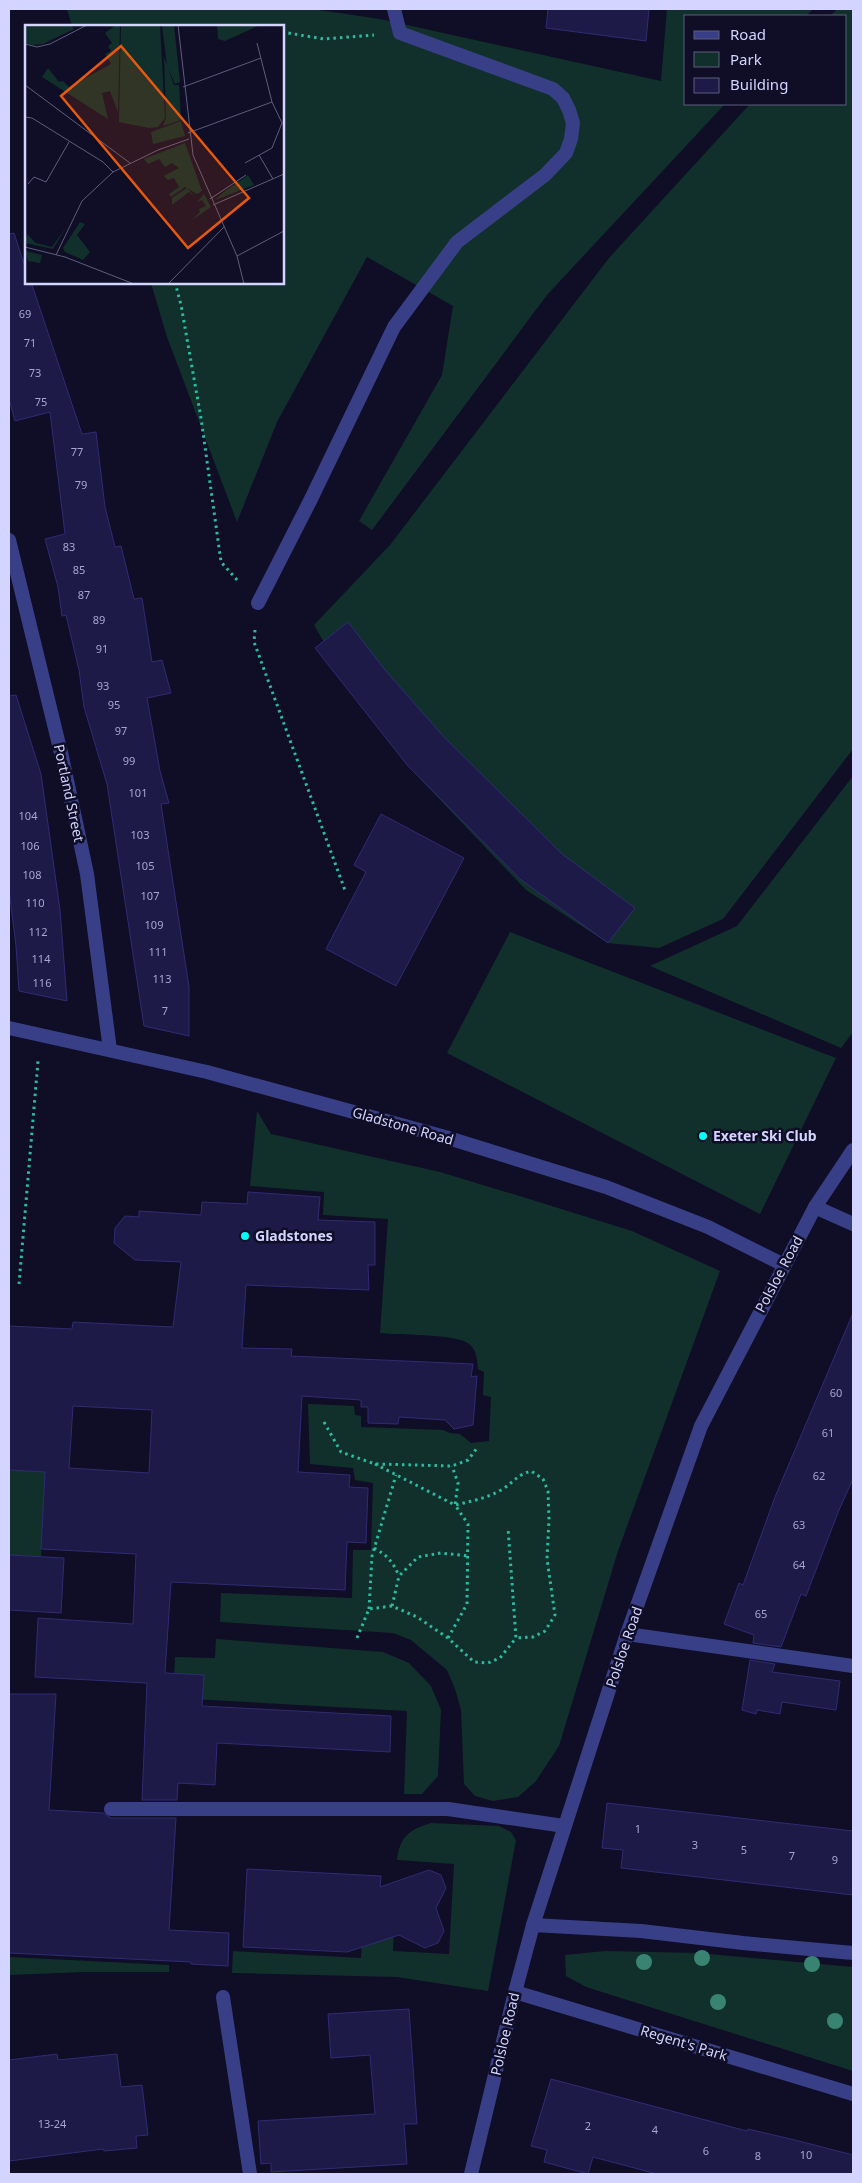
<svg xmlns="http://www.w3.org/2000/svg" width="862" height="2183" font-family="'Noto Sans',sans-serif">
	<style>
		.green { fill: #11302b }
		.building { fill: #1d1a48; stroke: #302b74; fill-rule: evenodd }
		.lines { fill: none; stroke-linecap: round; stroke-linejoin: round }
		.path { stroke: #2bbba0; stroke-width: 3; stroke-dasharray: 2.5 4; stroke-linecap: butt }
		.service { stroke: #383f87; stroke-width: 14 }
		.minor { stroke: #383f87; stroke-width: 14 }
		.tertiary { stroke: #383f87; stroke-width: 14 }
		.tree { fill: #398372 }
		.poi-dot { fill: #00fef8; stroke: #0f0e26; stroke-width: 2 }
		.labels { text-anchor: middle; stroke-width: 5; stroke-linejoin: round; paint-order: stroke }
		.number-label { font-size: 11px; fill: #a6a6d1 }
		.street-label { font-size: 14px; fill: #d3d4ff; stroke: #0f0e26 }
		.poi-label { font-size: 14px; font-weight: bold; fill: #d3d4ff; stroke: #0f0e26; text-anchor: start }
		.inset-road { fill: none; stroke: #5d5d7d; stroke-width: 1 }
		.view { fill: #e8590c; fill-opacity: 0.15; stroke: #e8590c; stroke-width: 2.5 }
		.inset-edge { fill: none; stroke: #d3d4ff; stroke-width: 2.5 }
	</style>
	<rect width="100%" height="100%" fill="#0f0e26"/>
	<g class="green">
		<polygon points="67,9 312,9 380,19 661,81 667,9 813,9 806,16 686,16 686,104 725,104 547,295 372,530 359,521 442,375 453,306 367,257 277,422 237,522 167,337 151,283 282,282 282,26 72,26"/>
		<polygon points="837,9 853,9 853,749 723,919 659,948 608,943 526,890 408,766 356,697 314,625 390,545 609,258 750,104 846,104 846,16 830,16"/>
		<polygon points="853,776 853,1032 841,1048 650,966 737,926"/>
		<polygon points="510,932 836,1058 760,1214 447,1053"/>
		<path d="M 257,1111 L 271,1134 L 440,1172 L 526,1198 L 632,1231 L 720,1271 L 618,1551 L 559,1746 L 536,1781 L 518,1797 L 493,1801 L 475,1796 L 464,1784 L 461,1710 L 455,1689 L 447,1670 L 411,1640 L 393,1633 L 220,1622 L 221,1593 L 352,1598 L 353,1550 L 371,1550 L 373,1483 L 355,1480 L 353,1468 L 310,1464 L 308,1404 L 354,1406 L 355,1415 L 361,1416 L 361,1427 L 443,1430 L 450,1433 L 460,1434 L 471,1443 L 489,1441 L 491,1397 L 483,1395 L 484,1372 L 478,1369 C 477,1359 477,1348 466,1342 C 450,1334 400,1335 380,1333 L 388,1219 L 323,1215 L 324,1192 L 250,1186 Z"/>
		<polygon points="9,1470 45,1472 41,1557 9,1555"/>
		<polygon points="216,1639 383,1652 409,1663 431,1686 441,1710 438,1776 422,1794 404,1794 407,1711 173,1698 175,1657 215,1658"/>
		<path d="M 431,1823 L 499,1826 L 511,1832 L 516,1840 L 488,1991 L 397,1977 L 232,1973 L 233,1951 L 361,1958 L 363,1924 L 394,1925 L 393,1951 L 449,1954 L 454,1864 L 397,1860 C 400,1836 409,1830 431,1823 Z"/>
		<polygon points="605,1951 698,1953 853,1967 853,2071 586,1987 566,1976 565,1955"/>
		<polygon points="9,1957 169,1965 169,1972 83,1972 9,1975"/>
	</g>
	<g class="building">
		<polygon points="548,9 649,9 646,41 546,28"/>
		<polygon points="14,233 26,270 26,282 31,282 82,434 96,432 105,507 115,547 121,546 134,599 142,598 152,662 162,660 171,693 147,698 160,771 169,803 161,804 189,987 189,1036 144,1026 107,784 84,707 79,670 66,615 62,616 58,587 45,539 65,534 50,412 15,421 9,399 9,234"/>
		<polygon points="348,622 385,670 443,736 562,854 635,908 608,943 520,879 408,766 315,648"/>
		<polygon points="16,695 41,774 60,910 67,1001 19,991 16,946 9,889 9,696"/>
		<polygon points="381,814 464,858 396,986 326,949 366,872 354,865"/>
		<path d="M 248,1192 L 320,1197 L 318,1220 L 375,1222 L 375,1265 L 368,1265 L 369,1290 L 246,1285 L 242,1348 L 292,1349 L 291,1356 L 473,1364 L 471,1377 L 477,1376 L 473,1425 L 454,1429 L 445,1420 L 399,1417 L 398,1424 L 368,1423 L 368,1407 L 361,1407 L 361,1400 L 302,1396 L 298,1472 L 350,1475 L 349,1487 L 368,1488 L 366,1543 L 347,1542 L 345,1590 L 171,1582 L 165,1673 L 204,1675 L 202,1706 L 391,1716 L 390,1752 L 217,1743 L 215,1785 L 178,1783 L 177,1800 L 142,1800 L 147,1683 L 35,1677 L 38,1618 L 133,1624 L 136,1554 L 41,1549 L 45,1472 L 9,1470 L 9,1326 L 72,1329 L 73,1322 L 173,1327 L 181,1262 L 135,1260 L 114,1243 L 115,1228 L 125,1216 L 139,1217 L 139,1211 L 201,1215 L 202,1202 L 247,1204 ZM 73,1406 L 152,1410 L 149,1473 L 69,1468 Z"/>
		<polygon points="853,1313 853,1479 839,1510 806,1596 801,1594 781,1647 753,1643 754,1635 724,1624 739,1583 743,1585 775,1497"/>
		<polygon points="9,1555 64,1558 61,1613 9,1610"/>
		<polygon points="750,1660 775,1664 772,1672 840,1681 836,1710 782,1702 780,1714 757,1710 756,1714 742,1710"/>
		<polygon points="9,1694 56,1694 49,1810 103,1813 111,1818 176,1818 169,1930 229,1933 228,1966 191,1964 191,1962 9,1953"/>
		<polygon points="607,1803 853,1831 853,1895 621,1868 623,1850 602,1848"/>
		<polygon points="247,1869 381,1876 380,1887 429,1870 441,1875 446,1888 436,1908 444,1931 438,1943 425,1948 399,1935 347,1952 243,1947"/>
		<polygon points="409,2009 417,2124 404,2124 407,2164 271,2172 271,2163 261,2164 258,2121 375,2114 370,2055 331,2058 328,2014"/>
		<polygon points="57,2054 58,2060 117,2054 121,2087 142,2085 148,2135 136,2136 137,2148 104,2151 103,2149 9,2161 9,2060"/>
		<polygon points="551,2079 747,2131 748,2129 795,2140 853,2155 853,2174 657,2174 593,2157 588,2174 544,2162 547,2150 531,2146"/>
	</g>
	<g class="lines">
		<g class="path">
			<polyline points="249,26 251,26"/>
			<polyline points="282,32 324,39 374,35"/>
			<polyline points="175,282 181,305 201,418 221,562 238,581"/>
			<polyline points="255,630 254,642 346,893"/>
			<polyline points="19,1284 38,1061"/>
			<polyline points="324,1422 341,1452 375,1464 452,1466 468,1460 477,1448"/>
			<path d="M 375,1464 L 455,1505 C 472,1501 489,1498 504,1488 C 515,1481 517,1475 531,1471 L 543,1479 L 548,1491 L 549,1519 L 547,1559 L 555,1615 L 545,1631 L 533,1637 L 516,1638"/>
			<path d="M 374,1548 C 387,1555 393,1562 399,1576"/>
			<polyline points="392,1606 399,1576 418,1557 441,1553 468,1556"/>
			<polyline points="369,1609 372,1556 396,1475"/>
			<polyline points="357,1638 369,1609 392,1606 417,1617 448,1638 474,1662 488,1663 500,1658 516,1638 508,1528"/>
			<polyline points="448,1638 467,1604 468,1524 455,1505 458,1483 452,1466"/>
		</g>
		<g class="service">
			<polyline points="258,603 311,499 394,327 457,242 545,175 566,153 571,139 573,123 569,110 563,98 553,89 400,33 394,9"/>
			<polyline points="627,1634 853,1666"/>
			<polyline points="111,1809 448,1809 564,1826"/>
			<polyline points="223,1997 250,2174"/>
		</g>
		<g class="minor">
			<polyline points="9,540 62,757 87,874 110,1050"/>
			<polyline points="9,1028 207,1072 445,1137 606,1187 708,1227 784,1265"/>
			<polyline points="815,1207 853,1224"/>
			<polyline points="533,1925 641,1931 743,1943 853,1953"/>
			<polyline points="515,1992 853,2094"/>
		</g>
		<polyline class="tertiary" points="471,2174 515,1992 533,1925 627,1634 701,1426 815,1207 853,1150"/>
	</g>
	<g class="tree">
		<circle cx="702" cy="1958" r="8"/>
		<circle cx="644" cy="1962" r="8"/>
		<circle cx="812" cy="1964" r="8"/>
		<circle cx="718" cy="2002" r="8"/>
		<circle cx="835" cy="2021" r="8"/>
	</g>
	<g class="poi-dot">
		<circle cx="703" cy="1136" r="5"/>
		<circle cx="245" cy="1236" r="5"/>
	</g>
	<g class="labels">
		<g class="number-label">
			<text x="25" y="318">69</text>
			<text x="30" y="347">71</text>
			<text x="35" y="377">73</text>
			<text x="41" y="406">75</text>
			<text x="77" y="456">77</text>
			<text x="81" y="489">79</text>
			<text x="69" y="551">83</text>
			<text x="79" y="574">85</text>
			<text x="84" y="599">87</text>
			<text x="99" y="624">89</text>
			<text x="102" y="653">91</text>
			<text x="103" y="690">93</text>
			<text x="114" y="709">95</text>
			<text x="121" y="735">97</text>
			<text x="129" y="765">99</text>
			<text x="138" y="797">101</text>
			<text x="28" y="820">104</text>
			<text x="140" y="839">103</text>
			<text x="30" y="850">106</text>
			<text x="145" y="870">105</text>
			<text x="32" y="879">108</text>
			<text x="150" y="900">107</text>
			<text x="35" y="907">110</text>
			<text x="154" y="929">109</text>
			<text x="38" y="936">112</text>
			<text x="158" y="956">111</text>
			<text x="41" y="963">114</text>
			<text x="162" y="983">113</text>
			<text x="42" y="987">116</text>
			<text x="165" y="1015">7</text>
			<text x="836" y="1397">60</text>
			<text x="828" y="1437">61</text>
			<text x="819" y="1480">62</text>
			<text x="799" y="1529">63</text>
			<text x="799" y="1569">64</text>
			<text x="761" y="1618">65</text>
			<text x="638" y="1833">1</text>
			<text x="695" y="1849">3</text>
			<text x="744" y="1854">5</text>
			<text x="792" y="1860">7</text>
			<text x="835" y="1864">9</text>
			<text x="52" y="2128">13-24</text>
			<text x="588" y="2130">2</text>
			<text x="655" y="2134">4</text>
			<text x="706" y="2155">6</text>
			<text x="806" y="2159">10</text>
			<text x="758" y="2160">8</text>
		</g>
		<g class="street-label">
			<text transform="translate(69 793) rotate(78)" y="5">Portland Street</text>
			<text transform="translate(403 1126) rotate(16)" y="5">Gladstone Road</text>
			<text transform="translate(779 1274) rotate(-62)" y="5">Polsloe Road</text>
			<text transform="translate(624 1647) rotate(-71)" y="5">Polsloe Road</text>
			<text transform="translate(505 2034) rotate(-77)" y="5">Polsloe Road</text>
			<text transform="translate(684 2043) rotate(17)" y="5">Regent's Park</text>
		</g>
		<g class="poi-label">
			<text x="713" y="1141">Exeter Ski Club</text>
			<text x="255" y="1241">Gladstones</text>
		</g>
	</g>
	<g transform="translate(25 25)">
		<rect width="259" height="259" fill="#0f0e26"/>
		<path d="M 0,0 L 46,0 L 49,4 L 18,19 L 8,20 L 0,18 ZM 91,0 L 95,0 L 93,87 L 85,66 L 77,68 L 83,94 L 17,52 L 23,43 L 34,57 L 38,56 L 44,62 L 86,39 L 80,29 L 86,26 L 83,21 L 87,18 L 80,8 ZM 135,0 L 140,93 L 133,102 L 124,103 L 94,97 L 96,1 ZM 137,0 L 149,0 L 155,57 L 150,59 L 142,41 ZM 192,0 L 235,0 L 200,16 L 193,14 ZM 139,32 L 149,60 L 154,60 L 156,95 L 138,101 L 141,93 ZM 156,96 L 160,111 L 128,119 L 126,107 ZM 160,118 L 177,166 L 172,169 L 160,162 L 146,172 L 144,169 L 154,162 L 149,153 L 143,155 L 139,151 L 154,143 L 147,138 L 140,142 L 134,134 L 123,139 L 119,134 ZM 223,150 L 229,160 L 190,175 L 199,167 ZM 162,163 L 170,172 L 164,167 L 147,180 L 147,173 ZM 179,169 L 186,182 L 167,195 L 175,187 L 174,184 L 181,181 L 177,175 L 172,177 ZM 55,197 L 60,199 L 52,210 L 65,227 L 58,235 L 40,227 L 38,223 ZM 42,201 L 28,224 L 0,218 L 2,209 L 11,218 L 27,222 ZM 0,226 L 17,230 L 15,238 L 3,236 Z" fill="#11302b"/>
		<path class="inset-road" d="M 153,0 L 168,130 L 212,231 L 219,259M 0,19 L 12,22 L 25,19 L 62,0M 0,60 L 105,138M 158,62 L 236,33M 0,92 L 7,93 L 78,137 L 88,147M 163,108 L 247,77M 234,130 L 248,154M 220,138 L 247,123 L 257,98 L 247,77 L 232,18M 3,159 L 9,152 L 21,157 L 44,117M 185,174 L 221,150M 188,180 L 259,149M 0,222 L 40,232 L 109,259M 31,230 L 57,176 L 88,147 L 133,125 L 164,114M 212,231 L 259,206M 143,259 L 199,202"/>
		<path class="view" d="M 96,21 L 224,173 L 163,223 L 36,71 Z"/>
		<rect width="259" height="259" class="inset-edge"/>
	</g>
	<rect width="862" height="2183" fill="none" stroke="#d3d4ff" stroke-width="20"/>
	<rect x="684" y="15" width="162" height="90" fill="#0f0e26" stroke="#5d5d7d"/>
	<rect x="694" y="31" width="25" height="8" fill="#383f87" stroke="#5d5d7d"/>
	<text x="730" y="40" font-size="15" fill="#d3d4ff">Road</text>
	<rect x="694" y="52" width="25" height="15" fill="#11302b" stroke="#5d5d7d"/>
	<text x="730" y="65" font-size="15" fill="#d3d4ff">Park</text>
	<rect x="694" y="78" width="25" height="15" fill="#1d1a48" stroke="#5d5d7d"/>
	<text x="730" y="90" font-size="15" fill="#d3d4ff">Building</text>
</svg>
